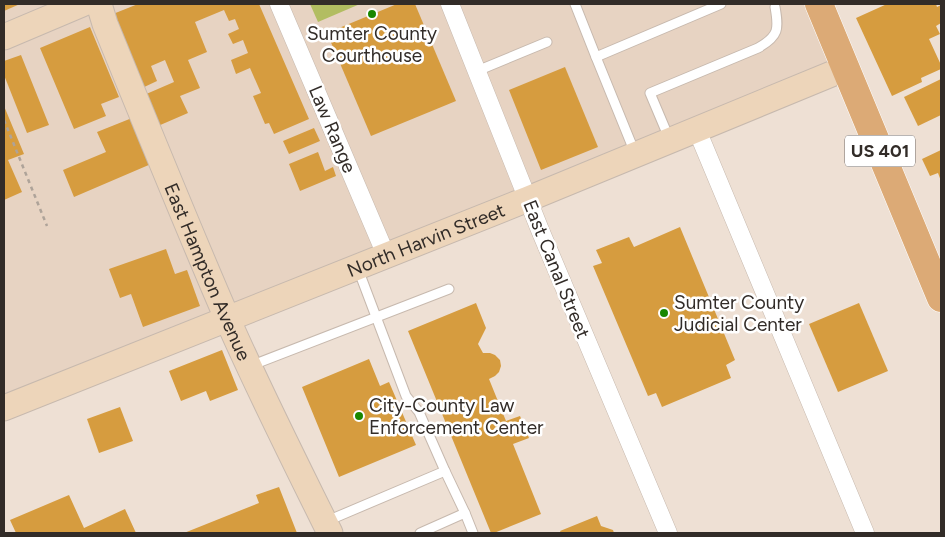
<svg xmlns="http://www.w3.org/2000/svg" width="945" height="537" font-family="Figtree,sans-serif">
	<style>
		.built { fill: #e7d3c2 }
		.green { fill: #b2bd61 }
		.building { fill: #d69c3f }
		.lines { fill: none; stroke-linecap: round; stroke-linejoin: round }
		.lane-casing { stroke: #c7b9ae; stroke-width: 11 }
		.street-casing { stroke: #c7b9ae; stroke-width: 19 }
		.secondary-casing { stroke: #c7b9ae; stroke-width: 27 }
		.primary-casing { stroke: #fff; stroke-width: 29 }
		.path { stroke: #aea399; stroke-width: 2.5; stroke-dasharray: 4 4; stroke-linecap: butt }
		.lane { stroke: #fff; stroke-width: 9 }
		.street { stroke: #fff; stroke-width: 18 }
		.secondary { stroke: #edd5ba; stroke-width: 25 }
		.primary { stroke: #dcaa76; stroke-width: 28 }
		.poi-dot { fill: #198700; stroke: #fff; stroke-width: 2 }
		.labels { text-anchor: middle; stroke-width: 5; stroke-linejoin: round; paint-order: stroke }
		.shield { fill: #fff; stroke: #706b68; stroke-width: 1 }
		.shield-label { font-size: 18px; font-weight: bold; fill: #322c28 }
		.poi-label { font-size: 19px; fill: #322c28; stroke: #fff; text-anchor: start }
		.street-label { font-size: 19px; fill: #322c28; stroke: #fff }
	</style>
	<rect width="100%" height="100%" fill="#eee0d4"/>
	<polygon class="built" points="4,4 812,4 834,62 4,408"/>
	<polygon class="green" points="310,4 360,4 318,22"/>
	<g class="building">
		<polygon points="4,4 20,4 4,11"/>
		<polygon points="138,4 259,4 309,119 274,134 269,123 265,124 253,96 261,93 250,68 236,74 231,60 248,53 243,40 233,44 228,34 239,29 235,19 229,21 224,10 195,22 207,52 188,60 200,88 180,96 188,113 158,126 144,95 174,82 165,60 151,66 157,81 140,89 108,16"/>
		<polygon points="397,4 415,4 456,101 371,136 327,33"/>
		<polygon points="887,4 936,4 937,7 941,5 941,23 936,26 940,34 929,39 941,65 941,69 921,78 922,82 892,96 856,18"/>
		<polygon points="90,27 119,97 101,104 106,116 74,129 40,48"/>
		<polygon points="21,55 49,125 27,133 4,75 4,61"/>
		<polygon points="565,67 598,147 541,170 509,90"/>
		<polygon points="941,79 941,115 918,126 904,97"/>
		<polygon points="4,106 24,154 8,160 22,192 4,200"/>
		<polygon points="132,118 151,164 74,197 63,170 106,152 97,132"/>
		<polygon points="314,128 320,141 289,154 283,141"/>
		<polygon points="941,150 941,181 938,173 930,176 922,159"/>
		<polygon points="318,152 325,171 333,167 336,176 300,191 289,164"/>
		<polygon points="680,227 735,360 726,365 731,378 662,407 656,393 648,396 593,266 602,263 596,250 629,237 634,247"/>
		<polygon points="166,249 175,274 187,270 200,306 143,327 131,294 120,298 109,269"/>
		<polygon points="476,303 486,328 478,344 483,353 490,353 495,355 500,360 501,366 499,372 495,376 489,379 506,421 520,416 529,438 513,444 541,514 494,533 491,533 408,331"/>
		<polygon points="859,303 888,371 838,392 809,324"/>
		<polygon points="222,350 238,390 210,401 206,391 181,401 169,371"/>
		<polygon points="369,359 380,386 389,382 416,445 339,477 302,387"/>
		<polygon points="120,407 133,441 99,453 87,419"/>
		<polygon points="279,487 297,533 184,533 259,503 256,495"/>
		<polygon points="69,495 84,528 125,509 136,533 16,533 10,520"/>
		<polygon points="597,516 601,526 613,530 614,533 561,533 560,531"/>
	</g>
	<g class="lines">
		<defs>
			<g id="lane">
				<polyline points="575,4 596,57"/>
				<polyline points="477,71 547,42"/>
				<path d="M 669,138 L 650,93 L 758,48 C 779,36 779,29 775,7"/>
				<polyline points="635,153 596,57 721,4"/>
				<polyline points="250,366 449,289"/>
				<polyline points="445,471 465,513"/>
				<polyline points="327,521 445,471 419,412 406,396 358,269"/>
				<polyline points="420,533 465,513 473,533"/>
			</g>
			<g id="street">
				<polyline points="279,4 386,255"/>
				<polyline points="450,4 540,230 668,533"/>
				<polyline points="697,130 865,533"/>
			</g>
			<g id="secondary">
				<path id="s1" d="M 99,4 L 105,24 C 145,122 185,221 227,318 C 259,391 295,462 330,533"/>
				<polyline points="4,37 82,4"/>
				<path id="s2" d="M 4,408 L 528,199 L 846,68"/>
			</g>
			<polyline id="primary" points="819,4 941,298"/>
		</defs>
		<use href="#lane" class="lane-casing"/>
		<use href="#street" class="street-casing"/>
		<use href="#secondary" class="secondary-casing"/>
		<use href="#primary" class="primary-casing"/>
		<polyline class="path" points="4,120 47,226"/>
		<use href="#lane" class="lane"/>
		<use href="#street" class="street"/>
		<use href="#secondary" class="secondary"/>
		<use href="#primary" class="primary"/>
	</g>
	<g class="poi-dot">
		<circle cx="372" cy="14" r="5"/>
		<circle cx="664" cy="313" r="5"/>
		<circle cx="359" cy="416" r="5"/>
	</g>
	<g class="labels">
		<rect class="shield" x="845" y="135.5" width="70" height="31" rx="4"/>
		<g class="shield-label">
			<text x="880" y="157">US 401</text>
		</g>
		<g class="poi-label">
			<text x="372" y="40" text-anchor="middle">Sumter County<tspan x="372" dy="22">Courthouse</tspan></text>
			<text x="674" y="309">Sumter County<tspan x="674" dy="22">Judicial Center</tspan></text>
			<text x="369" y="412">City-County Law<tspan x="369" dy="22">Enforcement Center</tspan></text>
		</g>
		<g class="street-label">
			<text transform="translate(333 129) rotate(67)" y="7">Law Range</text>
			<text dy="7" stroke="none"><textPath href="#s2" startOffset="454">North Harvin Street</textPath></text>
			<text transform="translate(557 269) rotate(68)" y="7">East Canal Street</text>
			<text dy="7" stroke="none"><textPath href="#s1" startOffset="289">East Hampton Avenue</textPath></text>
		</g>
	</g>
	<rect width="945" height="537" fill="none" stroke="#322c28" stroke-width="10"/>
</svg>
